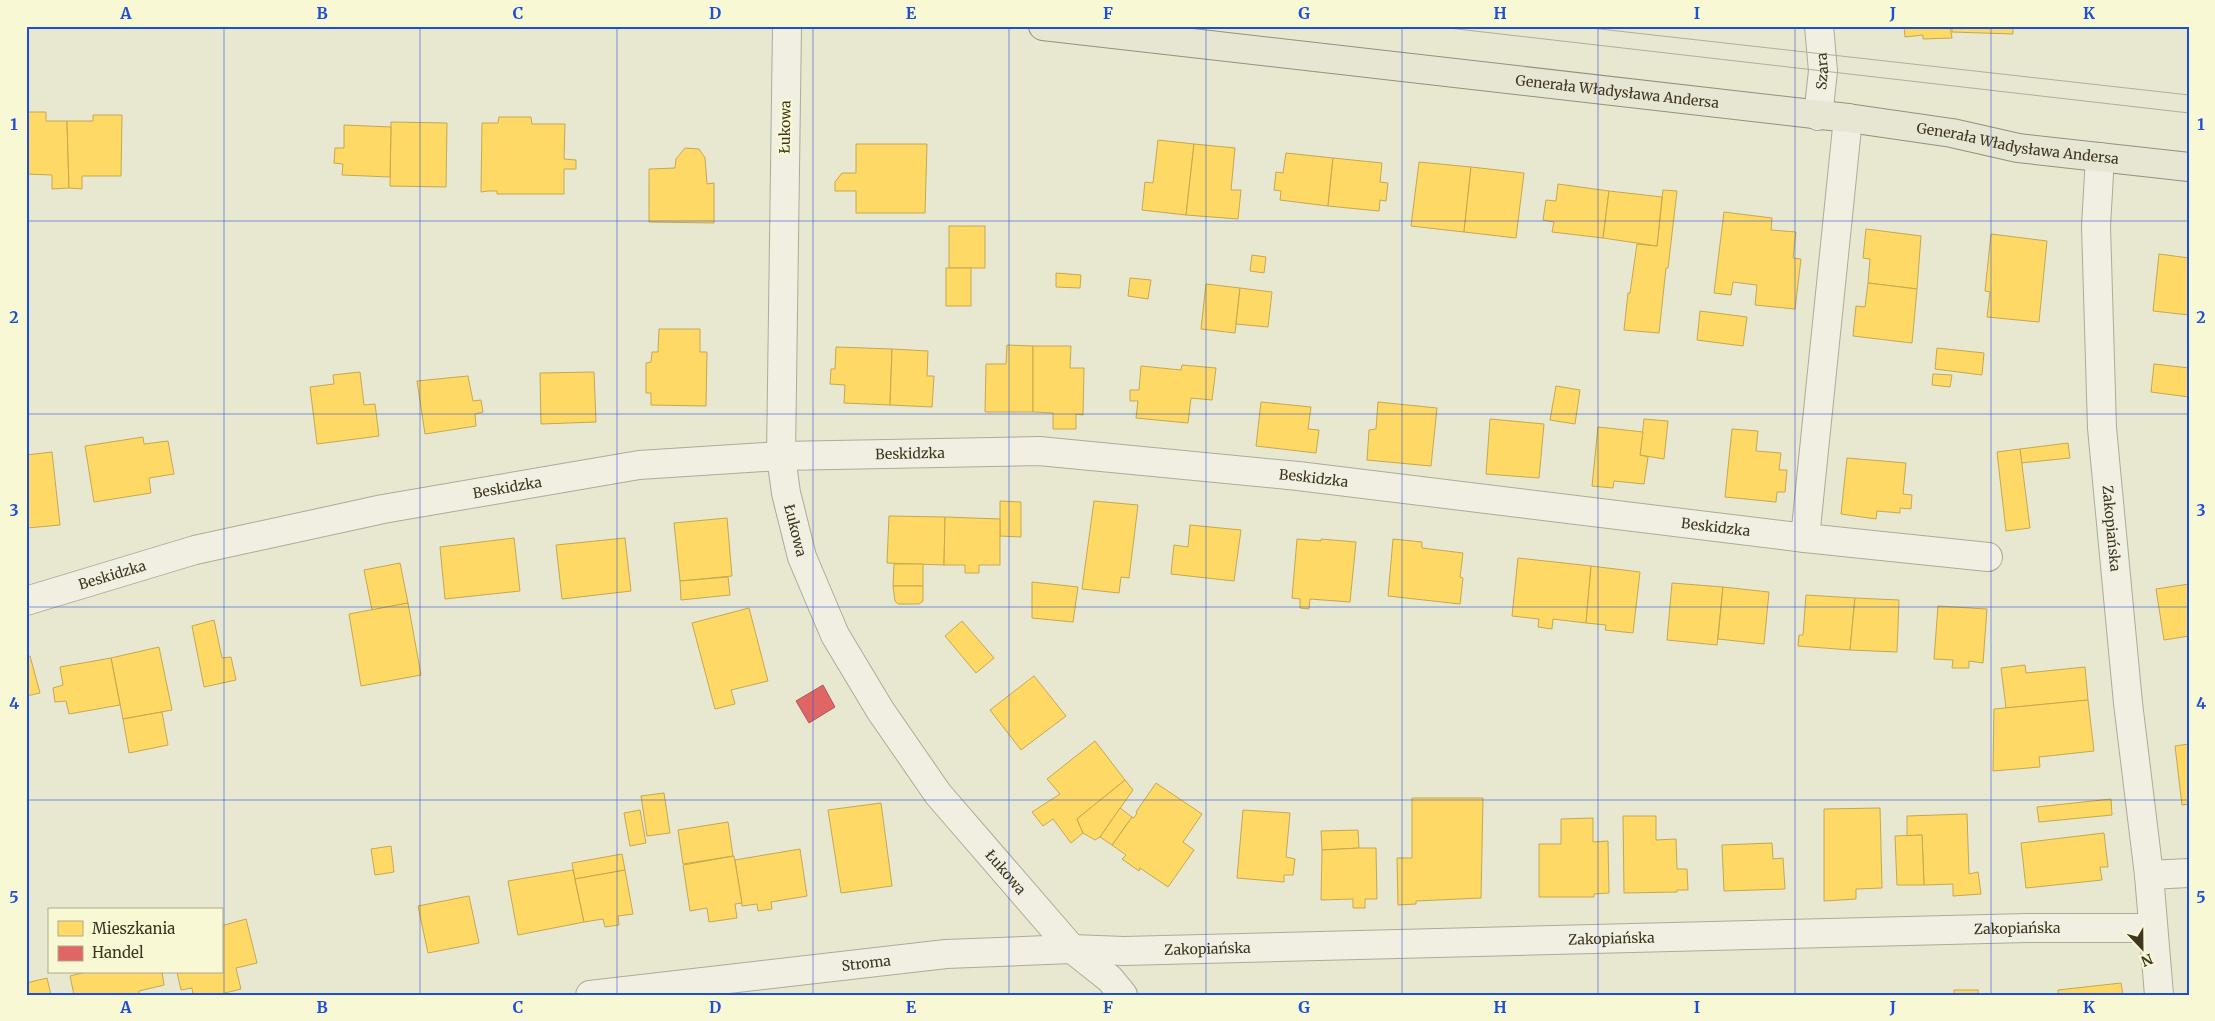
<svg xmlns="http://www.w3.org/2000/svg" width="2215" height="1021" font-family="Merriweather,serif">
	<style>
		.homes { fill: #ffd966; stroke: #c5a850 }
		.shops { fill: #e06666; stroke: #af5850 }
		.lines { fill: none; stroke-linecap: round; stroke-linejoin: round }
		.minor-casing { stroke: #adab98; stroke-width: 30 }
		.major-casing { stroke: #93907f; stroke-width: 30 }
		.minor { stroke: #f0efe1; stroke-width: 28 }
		.major { stroke: #e7e6d3; stroke-width: 28 }
		.tram { stroke: #afaea1; stroke-width: 1 }
		.grid { fill: none; stroke: #1d4ed8; stroke-width: 1; stroke-opacity: 0.55 }
		.labels { text-anchor: middle; stroke-width: 5; stroke-linejoin: round; paint-order: stroke }
		.street-label { font-size: 14px; fill: #3e361e; stroke: #f8f8d5 }
		.neatline { fill: none; stroke: #1d4ed8; stroke-width: 2 }
		.grid-label { font-size: 16px; text-anchor: middle; font-weight: bold; fill: #1d4ed8 }
	</style>
	<rect width="100%" height="100%" fill="#e8e7d0"/>
	<g class="homes">
		<polygon points="1904,26 1950,26 1952,38 1923,39 1923,35 1905,37"/>
		<polygon points="1952,26 2013,26 2013,34 1952,32"/>
		<polygon points="26,112 46,112 46,121 67,121 69,188 52,189 52,175 26,174"/>
		<polygon points="93,115 122,115 121,176 82,176 82,189 69,188 67,121 93,121"/>
		<polygon points="499,117 531,117 532,124 565,124 564,159 576,160 576,169 564,169 564,194 497,194 497,191 488,191 481,192 482,123 498,123"/>
		<polygon points="391,122 447,123 446,187 390,186"/>
		<polygon points="344,125 391,127 390,177 342,175 343,164 334,163 335,148 344,148"/>
		<polygon points="1158,140 1194,144 1186,215 1142,210 1145,182 1153,183"/>
		<polygon points="856,144 927,144 925,213 856,213 856,191 835,191 835,182 842,173 856,173"/>
		<polygon points="1194,144 1235,148 1231,190 1241,190 1238,219 1186,215"/>
		<polygon points="685,148 699,149 705,158 707,184 714,183 714,223 649,222 649,169 675,168 676,159"/>
		<polygon points="1286,153 1333,158 1328,206 1280,200 1281,191 1274,190 1276,172 1283,173"/>
		<polygon points="1333,158 1382,163 1380,182 1388,183 1386,201 1380,200 1379,211 1328,206"/>
		<polygon points="1419,162 1471,167 1464,232 1411,226"/>
		<polygon points="1471,167 1524,173 1516,238 1464,232"/>
		<polygon points="1558,184 1609,191 1603,238 1552,232 1554,222 1543,220 1546,200 1556,201"/>
		<polygon points="1663,190 1677,191 1668,268 1666,268 1659,333 1624,330 1628,293 1630,293 1637,244 1657,246"/>
		<polygon points="1609,191 1662,197 1657,246 1603,238"/>
		<polygon points="1724,212 1772,218 1771,230 1796,232 1793,258 1801,259 1795,309 1755,305 1757,285 1733,282 1731,295 1714,293"/>
		<rect x="949" y="226" width="36" height="42"/>
		<polygon points="1866,229 1921,236 1917,289 1868,283 1870,259 1863,258"/>
		<polygon points="1991,234 2047,241 2039,322 1987,317 1990,292 1985,291"/>
		<polygon points="2159,254 2189,258 2189,315 2153,311"/>
		<polygon points="1252,255 1266,257 1264,273 1250,271"/>
		<rect x="946" y="268" width="25" height="38"/>
		<polygon points="1056,273 1081,275 1080,288 1056,287"/>
		<polygon points="1130,278 1151,280 1148,299 1128,296"/>
		<polygon points="1868,283 1917,289 1912,343 1853,336 1856,306 1865,307"/>
		<polygon points="1206,284 1240,288 1235,333 1201,329"/>
		<polygon points="1240,288 1272,292 1268,327 1236,324"/>
		<polygon points="1700,311 1747,317 1743,346 1697,340"/>
		<polygon points="659,329 700,329 700,352 707,352 706,406 651,405 651,393 646,393 646,363 651,362 652,352 658,352"/>
		<polygon points="1007,345 1033,346 1033,412 985,412 986,364 1006,364"/>
		<polygon points="1033,346 1071,346 1070,368 1084,368 1083,415 1076,414 1076,429 1053,429 1053,413 1033,412"/>
		<polygon points="836,347 892,349 890,405 844,403 845,385 830,384 831,369 835,369"/>
		<polygon points="1937,348 1984,353 1982,375 1935,369"/>
		<polygon points="892,349 928,351 927,376 934,376 932,407 890,405"/>
		<polygon points="2154,364 2189,368 2189,397 2151,392"/>
		<polygon points="1182,365 1216,368 1212,400 1191,398 1188,423 1136,418 1138,401 1130,401 1130,390 1139,390 1141,366 1181,370"/>
		<polygon points="360,372 364,405 375,404 379,436 317,444 310,387 334,384 333,375"/>
		<polygon points="594,372 596,422 541,424 540,373"/>
		<polygon points="1933,374 1952,375 1950,387 1932,385"/>
		<polygon points="468,376 473,401 481,400 483,412 475,414 476,426 425,434 417,381"/>
		<polygon points="1556,386 1580,390 1575,424 1550,420"/>
		<polygon points="1261,402 1311,407 1308,429 1319,430 1316,453 1256,446"/>
		<polygon points="1378,402 1437,408 1431,466 1367,460 1369,430 1376,429"/>
		<polygon points="1490,419 1544,424 1539,478 1486,474"/>
		<polygon points="1644,419 1668,421 1664,459 1640,455"/>
		<polygon points="1598,427 1643,432 1640,455 1648,457 1644,484 1614,481 1613,488 1592,486"/>
		<polygon points="1732,429 1758,431 1756,451 1781,453 1779,470 1787,470 1785,492 1777,492 1776,502 1725,497"/>
		<polygon points="143,437 144,444 168,441 174,474 149,478 151,493 94,502 85,446"/>
		<polygon points="2068,443 2070,458 2021,463 2020,449"/>
		<polygon points="2020,449 2030,528 2006,531 1997,452"/>
		<polygon points="52,452 60,525 27,528 26,455"/>
		<polygon points="1847,458 1906,463 1903,494 1912,495 1911,509 1900,508 1900,513 1877,511 1876,519 1841,514"/>
		<polygon points="1000,501 1021,502 1021,537 1000,536"/>
		<polygon points="1094,501 1138,505 1129,578 1121,577 1119,593 1082,589"/>
		<polygon points="889,516 945,517 944,565 887,563"/>
		<polygon points="945,517 1000,519 1000,565 979,565 979,573 965,573 965,565 944,565"/>
		<polygon points="727,518 732,576 680,581 674,523"/>
		<polygon points="1190,525 1241,530 1234,581 1171,574 1174,545 1188,547"/>
		<polygon points="514,538 520,591 445,599 440,547"/>
		<polygon points="625,538 631,591 562,599 556,545"/>
		<polygon points="1297,539 1321,541 1321,539 1356,542 1350,602 1310,599 1309,609 1300,608 1300,599 1292,598"/>
		<polygon points="1393,539 1422,542 1422,548 1463,553 1460,577 1463,578 1460,604 1388,596"/>
		<polygon points="1518,558 1591,566 1586,623 1553,619 1552,629 1538,627 1539,619 1512,616"/>
		<polygon points="400,563 408,603 372,610 364,570"/>
		<polygon points="894,564 923,564 923,586 893,586"/>
		<polygon points="1591,566 1640,572 1633,633 1605,630 1606,625 1586,623"/>
		<polygon points="728,577 730,595 681,600 680,581"/>
		<polygon points="1032,582 1078,587 1073,622 1032,618"/>
		<polygon points="1672,583 1723,587 1717,645 1667,640"/>
		<polygon points="2189,584 2189,636 2164,640 2156,589"/>
		<polygon points="893,586 923,586 923,601 919,604 898,604 895,601"/>
		<polygon points="1723,587 1769,592 1764,644 1718,639"/>
		<polygon points="1806,595 1855,598 1850,650 1798,646 1799,635 1803,635"/>
		<polygon points="1855,598 1899,600 1897,652 1850,650"/>
		<polygon points="408,603 421,675 361,686 349,614"/>
		<polygon points="1938,606 1987,609 1983,663 1969,661 1969,668 1952,668 1953,660 1934,659"/>
		<polygon points="749,608 768,681 731,690 735,704 715,709 692,623"/>
		<polygon points="214,620 222,658 231,657 236,680 204,687 192,626"/>
		<polygon points="962,621 994,658 976,673 945,636"/>
		<polygon points="159,647 172,710 123,719 111,658"/>
		<polygon points="30,656 40,693 26,696 26,657"/>
		<polygon points="111,658 120,705 69,714 66,701 55,702 53,688 63,685 60,667"/>
		<polygon points="2025,665 2026,673 2085,667 2088,700 2006,708 2001,668"/>
		<polygon points="1034,676 1066,716 1021,750 990,710"/>
		<polygon points="2088,700 2094,751 2039,757 2040,767 1993,771 1994,709"/>
		<polygon points="162,712 168,745 129,753 123,719"/>
		<polygon points="1095,741 1125,780 1077,819 1083,833 1071,843 1053,819 1043,826 1032,812 1060,794 1047,779"/>
		<polygon points="2189,744 2189,804 2182,805 2175,746"/>
		<polygon points="1125,780 1133,790 1100,837 1095,840 1083,833 1077,819"/>
		<polygon points="1156,783 1202,814 1183,842 1194,850 1168,887 1140,868 1139,871 1122,859 1126,855 1112,845 1132,817 1134,818 1137,813 1136,812"/>
		<polygon points="664,793 670,833 647,836 641,796"/>
		<polygon points="1412,798 1483,798 1481,898 1416,901 1416,904 1398,905 1397,858 1412,858"/>
		<polygon points="2111,799 2112,815 2039,822 2037,807"/>
		<polygon points="881,803 892,886 841,893 828,810"/>
		<polygon points="1120,808 1132,817 1112,845 1100,837"/>
		<polygon points="1880,808 1882,888 1856,889 1856,899 1824,901 1824,809"/>
		<polygon points="640,810 646,843 630,846 624,813"/>
		<polygon points="1243,810 1290,813 1286,857 1295,859 1293,875 1284,875 1284,882 1237,878"/>
		<polygon points="1967,814 1969,874 1978,872 1981,894 1953,896 1953,884 1924,885 1922,835 1907,836 1907,816"/>
		<polygon points="1623,816 1656,816 1656,840 1676,839 1677,869 1687,869 1688,890 1677,890 1677,892 1624,893"/>
		<polygon points="1593,818 1593,842 1608,841 1609,893 1594,894 1594,897 1539,897 1539,844 1561,844 1561,819"/>
		<polygon points="728,822 733,856 683,864 678,830"/>
		<polygon points="1358,830 1359,848 1322,850 1321,831"/>
		<polygon points="2104,833 2108,867 2100,867 2102,880 2026,888 2021,843"/>
		<polygon points="1922,835 1924,885 1897,885 1895,836"/>
		<polygon points="1772,843 1773,859 1783,858 1785,889 1724,891 1722,845"/>
		<polygon points="391,846 394,872 375,875 371,849"/>
		<polygon points="1359,848 1376,848 1377,899 1365,899 1365,908 1353,908 1353,899 1321,900 1322,850"/>
		<polygon points="800,849 807,896 771,902 772,909 758,911 757,904 742,906 735,860"/>
		<polygon points="622,854 625,870 575,879 572,863"/>
		<polygon points="734,856 742,903 735,904 737,918 709,922 707,908 690,911 683,865"/>
		<polygon points="573,870 584,922 518,935 508,881"/>
		<polygon points="625,870 633,914 618,916 619,925 605,927 603,919 584,922 575,879"/>
		<polygon points="469,896 479,943 428,953 418,906"/>
		<polygon points="246,919 257,963 236,968 241,989 217,995 193,995 192,988 181,990 177,972 221,972 221,926"/>
		<polygon points="86,972 162,972 164,985 139,991 139,995 74,995 70,976"/>
		<polygon points="47,978 51,995 26,995 26,983"/>
		<polygon points="2121,983 2123,995 2058,995 2058,990"/>
		<rect x="1954" y="990" width="24" height="5"/>
	</g>
	<polygon class="shops" points="823,685 835,707 809,723 796,701"/>
	<g class="lines">
		<defs>
			<g id="minor">
				<path id="s1" d="M 787,26 L 781,456 L 786,493 L 802,557 L 835,635 L 880,710 L 938,794 L 1072,949 L 1124,951 L 2027,928 L 2152,928"/>
				<path id="s2" d="M 1818,116 L 1823,71 L 1819,26"/>
				<path id="s3" d="M 2100,157 L 2096,226 L 2102,428 L 2128,703 L 2149,875 L 2159,995"/>
				<polyline points="1805,538 1848,118"/>
				<path id="s4" d="M 26,601 L 195,550 L 383,509 L 639,465 L 781,456 L 1039,451 L 1298,476 L 1805,538 L 1988,557"/>
				<polyline points="2149,875 2189,873"/>
				<path id="s5" d="M 590,995 L 946,954 L 1072,949 L 1110,979 L 1123,995"/>
			</g>
			<g id="major">
				<path id="s6" d="M 1043,26 L 1848,118 L 1952,133 L 2018,148 L 2189,167"/>
			</g>
		</defs>
		<use href="#minor" class="minor-casing"/>
		<use href="#major" class="major-casing"/>
		<use href="#minor" class="minor"/>
		<use href="#major" class="major"/>
		<g class="tram">
			<polyline points="1431,26 2189,113"/>
			<polyline points="1573,26 2189,95"/>
		</g>
	</g>
	<path class="grid" d="M 224,26 L 224,995M 420,26 L 420,995M 617,26 L 617,995M 813,26 L 813,995M 1009,26 L 1009,995M 1206,26 L 1206,995M 1402,26 L 1402,995M 1598,26 L 1598,995M 1795,26 L 1795,995M 1991,26 L 1991,995M 26,221 L 2189,221M 26,414 L 2189,414M 26,607 L 2189,607M 26,800 L 2189,800"/>
	<g class="labels">
		<g class="street-label">
			<text dy="5" stroke="none"><textPath href="#s2" startOffset="45">Szara</textPath></text>
			<text dy="5" stroke="none"><textPath href="#s6" startOffset="578">Generała Władysława Andersa</textPath></text>
			<text transform="translate(785 127) rotate(-89)" y="5">Łukowa</text>
			<text dy="5" stroke="none"><textPath href="#s6" startOffset="982">Generała Władysława Andersa</textPath></text>
			<text dy="5" stroke="none"><textPath href="#s4" startOffset="900">Beskidzka</textPath></text>
			<text dy="5" stroke="none"><textPath href="#s4" startOffset="1305">Beskidzka</textPath></text>
			<text dy="5" stroke="none"><textPath href="#s4" startOffset="495">Beskidzka</textPath></text>
			<text dy="5" stroke="none"><textPath href="#s4" startOffset="1710">Beskidzka</textPath></text>
			<text dy="5" stroke="none"><textPath href="#s3" startOffset="372">Zakopiańska</textPath></text>
			<text dy="5" stroke="none"><textPath href="#s1" startOffset="506">Łukowa</textPath></text>
			<text dy="5" stroke="none"><textPath href="#s4" startOffset="90">Beskidzka</textPath></text>
			<text dy="5" stroke="none"><textPath href="#s1" startOffset="911">Łukowa</textPath></text>
			<text dy="5" stroke="none"><textPath href="#s1" startOffset="1958">Zakopiańska</textPath></text>
			<text dy="5" stroke="none"><textPath href="#s1" startOffset="1552">Zakopiańska</textPath></text>
			<text dy="5" stroke="none"><textPath href="#s1" startOffset="1148">Zakopiańska</textPath></text>
			<text dy="5" stroke="none"><textPath href="#s5" startOffset="278">Stroma</textPath></text>
		</g>
	</g>
	<rect width="2215" height="1021" fill="none" stroke="#f8f8d5" stroke-width="55"/>
	<rect x="48" y="908" width="175" height="65" fill="#f8f8d5" stroke="#aeaa8c"/>
	<rect x="58" y="921" width="25" height="15" fill="#ffd966" stroke="#aeaa8c"/>
	<text x="92" y="934" font-size="15" fill="#3e361e">Mieszkania</text>
	<rect x="58" y="946" width="25" height="15" fill="#e06666" stroke="#aeaa8c"/>
	<text x="92" y="958" font-size="15" fill="#3e361e">Handel</text>
	<g transform="translate(2142 948) rotate(158)" stroke="#f8f8d5" stroke-width="4" paint-order="stroke">
	<path d="M0-4L9 19L0 12L-9 19Z" fill="#3e361e"/>
	<text y="-8" font-size="14" font-weight="bold" text-anchor="middle" fill="#3e361e">N</text>
	</g>
	<rect x="28" y="28" width="2160" height="966" class="neatline"/>
	<g class="grid-label">
		<text x="126" y="19">A</text>
		<text x="322" y="19">B</text>
		<text x="518" y="19">C</text>
		<text x="715" y="19">D</text>
		<text x="911" y="19">E</text>
		<text x="1108" y="19">F</text>
		<text x="1304" y="19">G</text>
		<text x="1500" y="19">H</text>
		<text x="1697" y="19">I</text>
		<text x="1893" y="19">J</text>
		<text x="2089" y="19">K</text>
		<text x="14" y="130">1</text>
		<text x="2201" y="130">1</text>
		<text x="14" y="323">2</text>
		<text x="2201" y="323">2</text>
		<text x="14" y="516">3</text>
		<text x="2201" y="516">3</text>
		<text x="14" y="709">4</text>
		<text x="2201" y="709">4</text>
		<text x="14" y="903">5</text>
		<text x="2201" y="903">5</text>
		<text x="126" y="1013">A</text>
		<text x="322" y="1013">B</text>
		<text x="518" y="1013">C</text>
		<text x="715" y="1013">D</text>
		<text x="911" y="1013">E</text>
		<text x="1108" y="1013">F</text>
		<text x="1304" y="1013">G</text>
		<text x="1500" y="1013">H</text>
		<text x="1697" y="1013">I</text>
		<text x="1893" y="1013">J</text>
		<text x="2089" y="1013">K</text>
	</g>
</svg>
